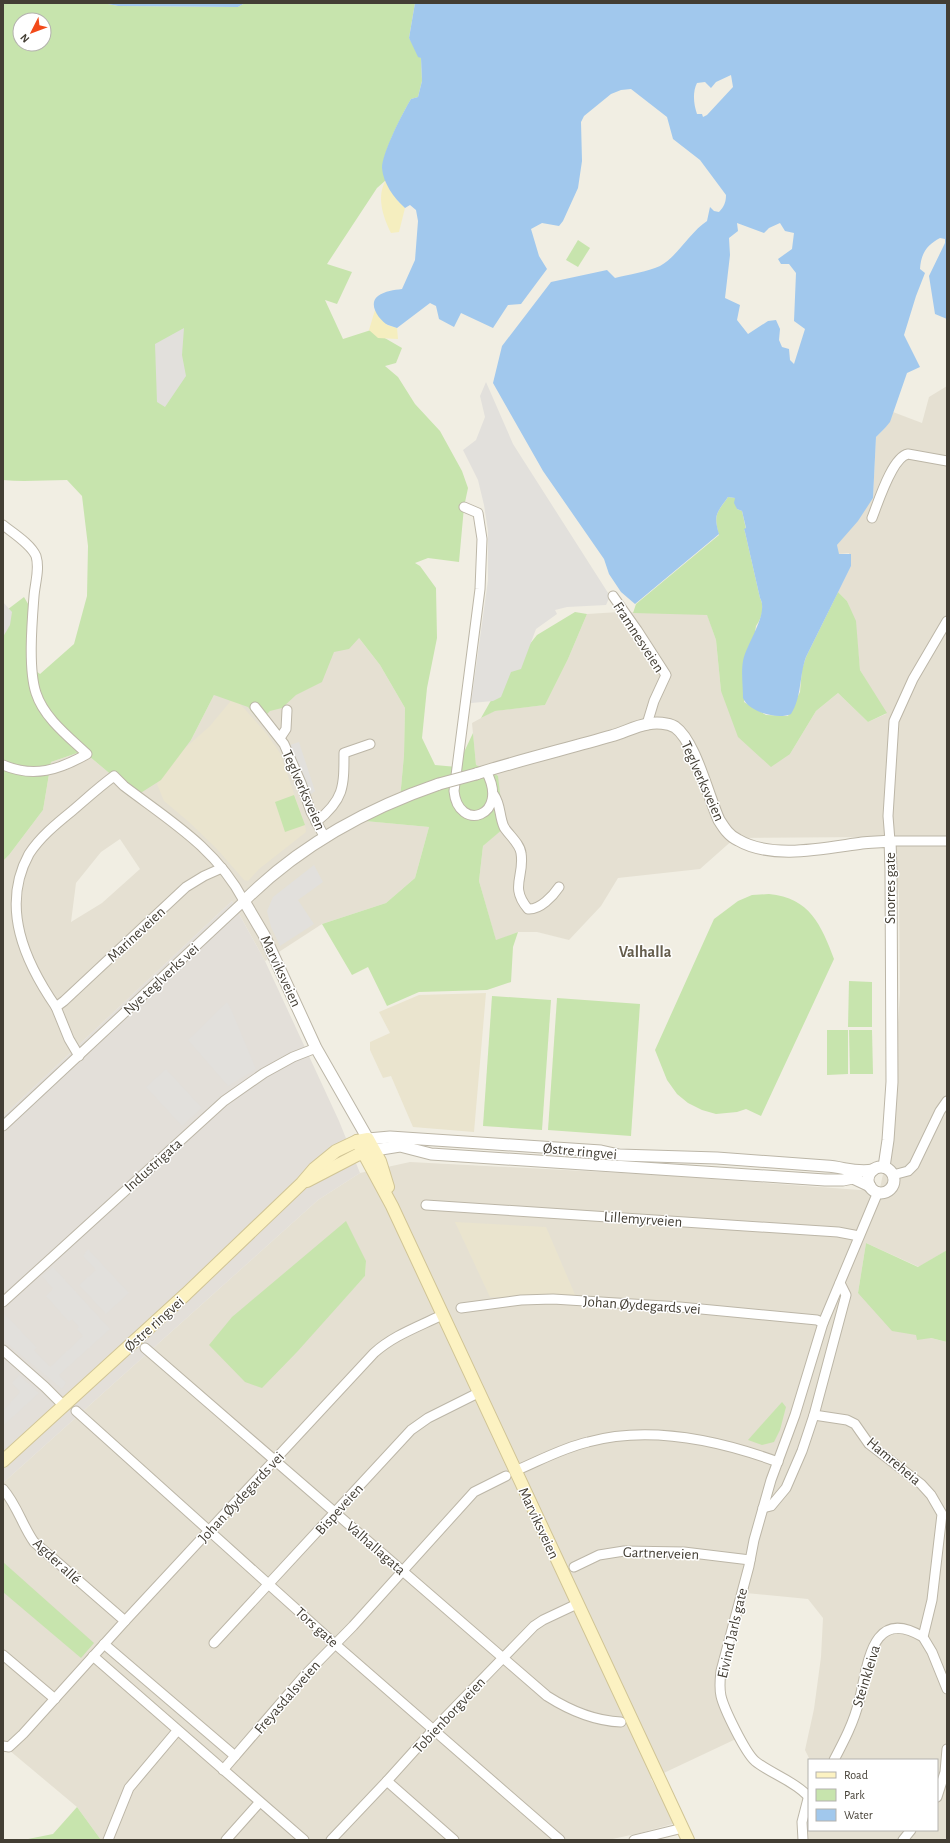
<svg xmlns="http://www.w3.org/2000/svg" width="950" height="1843" font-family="'Alegreya Sans',sans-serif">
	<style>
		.residential { fill: #e5e0d2; fill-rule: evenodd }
		.industrial { fill: #e3dfd9 }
		.education { fill: #eae4ce }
		.green { fill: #c7e4ad; fill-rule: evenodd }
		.sand { fill: #f5eebf }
		.parking { fill: #e2e0dc }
		.water { fill: #a1c8ed; fill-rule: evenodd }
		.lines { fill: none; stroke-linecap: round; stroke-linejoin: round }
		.minor-casing { stroke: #bcb6a7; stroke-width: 11 }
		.tertiary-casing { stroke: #bcb6a7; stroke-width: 13 }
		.secondary-casing { stroke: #d0c495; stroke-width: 14 }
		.minor { stroke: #fff; stroke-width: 9 }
		.tertiary { stroke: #fff; stroke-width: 11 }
		.secondary { stroke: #fcf2c2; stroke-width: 12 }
		.tertiary-bridge-casing { stroke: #bcb6a7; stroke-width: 13; stroke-linecap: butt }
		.tertiary-bridge { stroke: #fff; stroke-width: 11 }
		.labels { text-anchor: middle; stroke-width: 3; stroke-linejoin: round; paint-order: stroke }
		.street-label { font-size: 15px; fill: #433e34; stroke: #fff }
		.neighbourhood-label { font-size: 16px; font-weight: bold; fill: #655d4c; stroke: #fff }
	</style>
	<rect width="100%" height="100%" fill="#f1eee3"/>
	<g class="residential">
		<path d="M 947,386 L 947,1250 L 919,1267 L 866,1243 L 858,1293 L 922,1336 L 947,1342 L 947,1840 L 803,1840 L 809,1798 L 809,1830 L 937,1830 L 937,1760 L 810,1760 L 805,1750 L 814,1709 L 821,1657 L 823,1618 L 808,1599 L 746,1593 L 720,1691 L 738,1738 L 651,1779 L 676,1823 L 640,1833 L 608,1840 L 101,1840 L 77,1807 L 3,1745 L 3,1483 L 318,1200 L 360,1173 L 410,1162 L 660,1175 L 860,1190 L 880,1188 L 890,1142 L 900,993 L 899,895 L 893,846 L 873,837 L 735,838 L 700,869 L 618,878 L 601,906 L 569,940 L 537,932 L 518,932 L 496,941 L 479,881 L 483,846 L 504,827 L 489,770 L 476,765 L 472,723 L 494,711 L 545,705 L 568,659 L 587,614 L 619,612 L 707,614 L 716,640 L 721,691 L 790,754 L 816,711 L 838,693 L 868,722 L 886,714 L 860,670 L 855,621 L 847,601 L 838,592 L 851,566 L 849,553 L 838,554 L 837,545 L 873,498 L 876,437 L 885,428 L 893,412 L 922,423 L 929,397 ZM 366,1261 L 365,1276 L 330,1314 Z"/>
		<path d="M 348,624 L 380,665 L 405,708 L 404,755 L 400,799 L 355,820 L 429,827 L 415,878 L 386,903 L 322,924 L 265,961 L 232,901 L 3,1116 L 3,861 L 9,855 L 43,810 L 51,762 L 83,751 L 121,783 L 191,740 L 214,695 ZM 120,839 L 140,869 L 102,903 L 71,922 L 76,883 L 101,852 Z"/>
	</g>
	<polygon class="industrial" points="232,901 265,961 339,1121 360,1173 318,1200 3,1483 3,1116"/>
	<g class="education">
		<polygon points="234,697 266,733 280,753 305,825 306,832 259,869 248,881 244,880 217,849 189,822 164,801 157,784 167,768 184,749 210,726"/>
		<polygon points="486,993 474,1132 413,1127 391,1076 383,1078 370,1050 370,1042 390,1033 379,1012 419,995"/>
		<polygon points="455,1222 546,1227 576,1297 490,1297"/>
	</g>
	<g class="green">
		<path d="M 3,3 L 103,3 L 118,6 L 238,7 L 245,3 L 415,3 L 409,38 L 421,58 L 422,81 L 418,97 L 411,99 C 403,113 383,151 383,167 C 382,171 385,176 386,180 L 377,188 L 327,264 L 352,272 L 337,304 L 325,300 L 343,339 L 371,330 L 402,348 L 396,363 L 385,366 L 398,377 L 415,404 L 440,431 L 462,471 L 468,488 L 464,507 L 459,562 L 428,558 L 415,563 L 420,566 L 436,588 L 437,638 L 427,688 L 422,738 L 435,765 L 457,767 L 473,733 L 476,765 L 489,770 L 498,776 L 504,828 L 483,846 L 479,881 L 496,940 L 518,932 L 513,947 L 511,982 L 487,990 L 419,992 L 387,1006 L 368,967 L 352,975 L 322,924 L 386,903 L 415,878 L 429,827 L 354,820 L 400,799 L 404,755 L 405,708 L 380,665 L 359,638 L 349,649 L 334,652 L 322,682 L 296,695 L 282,708 L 270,711 L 267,714 L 261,713 L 256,717 L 248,707 L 214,695 L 191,740 L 161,780 L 139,794 L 121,783 L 83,751 L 51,762 L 43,810 L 9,855 L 3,861 L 3,613 L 24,597 L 34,614 L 29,666 L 40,674 L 74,644 L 87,596 L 88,546 L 82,496 L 67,480 C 45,480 24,482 3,480 ZM 20,20 L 44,20 L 44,44 L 20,44 Z"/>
		<polygon points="578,240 590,248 578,267 566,260"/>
		<path d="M 728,497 L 735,498 L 737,509 L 742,511 L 746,529 L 744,529 L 745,532 L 760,598 C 765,608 762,617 756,626 L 744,702 L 766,715 L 788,716 L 800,692 L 802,669 L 806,657 L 838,592 L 847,601 L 856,621 L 860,670 L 887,713 L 868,722 L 838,693 L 816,711 L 790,754 L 771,767 L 738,737 L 721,691 L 716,640 L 707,615 L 633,613 L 636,604 L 719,535 C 713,514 717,513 728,497 Z"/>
		<polygon points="575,612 587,614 568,659 545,705 495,711 481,718 506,674 537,635"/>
		<polygon points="294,795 305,825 285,832 275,802"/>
		<path d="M 769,894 C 810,898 821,925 834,959 L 761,1116 L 746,1109 L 737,1112 L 716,1114 L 702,1110 L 688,1103 L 677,1094 L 667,1080 L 655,1050 L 714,919 L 738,901 L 752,895 Z"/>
		<polygon points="849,981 872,982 872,1027 848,1027"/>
		<polygon points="492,996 551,1000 542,1130 483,1126"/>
		<polygon points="557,998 640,1004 631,1136 548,1130"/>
		<polygon points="827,1030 848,1030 848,1074 827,1075"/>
		<polygon points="849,1030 872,1030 873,1074 850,1074"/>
		<polygon points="346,1221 366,1261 365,1276 297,1352 262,1388 245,1382 209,1345 232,1317"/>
		<polygon points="866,1243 918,1267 947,1250 947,1342 931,1338 917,1340 916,1335 892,1331 858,1293"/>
		<polygon points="782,1402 786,1407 780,1430 774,1442 762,1445 748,1440"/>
		<polygon points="3,1562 94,1643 81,1658 3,1592"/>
		<polygon points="77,1807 101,1840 23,1840 53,1834"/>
	</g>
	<g class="sand">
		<path d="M 386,180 L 397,200 L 405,208 L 399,232 L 391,233 C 383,217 376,196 386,180 Z"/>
		<polygon points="375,310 387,325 397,328 398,339 378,338 369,330"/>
	</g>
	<g class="parking">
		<polygon points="184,328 182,355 186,376 165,407 157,402 155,344"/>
		<polygon points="486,382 513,444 610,596 606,605 567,607 555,610 557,614 536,629 521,669 511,672 501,697 493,701 471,703 488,580 488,531 484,505 478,480 463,450 476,440 485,417 480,396"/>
		<polygon points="3,602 12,612 10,625 3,637"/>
		<polygon points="299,742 315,791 309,796 290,745"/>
		<polygon points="314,865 323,882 298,900 314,924 280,946 271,927 267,911 273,897"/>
		<polygon points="227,1002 231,1009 256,1069 228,1086 188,1040"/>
		<polygon points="166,1069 202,1108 182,1126 146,1087"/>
		<polygon points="88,1249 129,1293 106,1314 79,1285 96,1270 83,1256"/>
		<polygon points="53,1267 110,1329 59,1375 66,1383 62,1389 3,1340 3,1312 37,1348 34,1350 50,1367 83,1336 77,1329 79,1327 72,1319 69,1322 46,1296 53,1289 42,1276"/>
		<polygon points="19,1375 39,1393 3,1426 3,1411 20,1392 12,1383"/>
	</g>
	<g class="water">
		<polygon points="103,3 245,3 238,7 118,6"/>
		<path d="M 415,3 L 947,3 L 947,319 L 935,314 L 929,276 L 945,243 L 945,239 L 940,238 C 927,245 921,253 920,269 L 925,273 L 916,296 L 904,335 L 920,367 L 907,373 L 890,422 L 885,428 L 876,437 L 873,498 L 858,521 L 837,545 L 839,554 L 851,554 L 851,566 L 806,657 C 799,676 802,697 791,714 C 777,720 749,712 743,698 C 743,686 741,672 743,661 C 747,642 769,614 760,598 L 745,532 L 744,529 L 746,528 L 742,511 L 737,509 L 734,503 L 735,498 L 728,497 C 717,513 713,514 719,534 L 635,604 L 621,592 L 609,574 L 604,559 L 543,471 L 493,383 L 502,346 L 551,282 L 607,270 L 615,278 C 627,275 650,271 660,266 C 678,256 690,232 707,221 L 710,207 L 714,211 L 719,212 C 724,207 726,202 726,195 L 700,160 L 673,139 L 667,117 L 631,89 L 621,90 L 611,94 L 584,116 L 581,122 L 582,161 L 578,188 L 563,221 L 559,226 L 542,223 L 531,229 L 539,256 L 547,269 L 521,304 L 508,305 L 493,328 L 461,313 L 454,327 L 439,319 L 436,306 L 430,303 L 397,328 C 394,327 391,326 388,325 C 380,321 367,304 378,296 C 385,291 394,290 402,289 L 415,260 L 418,221 L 416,210 L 410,205 L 405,208 C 394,198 383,183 382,168 C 382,153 403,112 411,99 L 418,97 L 422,81 L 421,58 L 418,57 L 409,38 ZM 731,75 L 733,87 L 707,115 L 703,117 L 702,114 L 697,114 C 694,105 692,93 697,83 L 705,82 L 711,88 L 716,82 ZM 737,223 L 764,233 L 769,228 L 780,223 L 785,231 L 794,233 L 792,249 L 778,259 L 781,264 L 789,264 L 796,273 L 794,321 L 805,329 L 794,364 L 790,360 L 789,349 L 782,347 L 779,340 L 780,329 L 776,320 L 768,321 L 748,334 L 737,320 L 740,305 L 725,298 L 730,255 L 729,238 L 738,231 Z"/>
	</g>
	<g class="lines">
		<defs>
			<g id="minor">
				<path d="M 464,507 L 478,513 L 482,539 L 480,589 L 454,791 C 458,833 511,817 486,771"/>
				<path d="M 872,518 C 878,503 892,457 908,454 L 947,461"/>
				<path d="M 3,525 C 13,533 31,544 36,556 C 40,569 35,583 34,596 C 32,622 28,669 36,693 C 44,718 69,737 87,754 C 59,770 34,778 3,765"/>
				<polyline points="613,596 637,630 666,675 654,701 647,724"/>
				<polyline points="947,621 913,679 894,721 888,816 890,841 947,841"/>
				<polyline points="255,707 284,744 301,783 311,812 324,836"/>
				<polyline points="280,738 286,729 287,710"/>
				<path d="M 494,795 C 501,805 499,816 504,827 C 509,835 520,844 521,853 C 525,877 509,886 528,909 C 540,910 553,896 559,887"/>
				<path d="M 316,822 C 344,800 344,787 344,753 L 370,744"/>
				<polyline points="79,1056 69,1039 56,1007 64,1001 186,887 204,876 222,868"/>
				<path d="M 3,1126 L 244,901 C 216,848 170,821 124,786 L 114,776 C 99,787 86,799 72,811 C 56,824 40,837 29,854 C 0,907 25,962 56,1007"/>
				<polyline points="893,1175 908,1171 914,1165 940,1111 947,1101"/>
				<polyline points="426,1205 838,1232 859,1236"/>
				<polyline points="3,1302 224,1101 264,1073 293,1057 316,1048"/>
				<polyline points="461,1308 521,1300 553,1299 680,1307 817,1320 823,1323"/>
				<path d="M 145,1348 L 547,1696 C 569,1710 595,1721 621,1722"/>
				<polyline points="3,1350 45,1387 64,1406"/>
				<polyline points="76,1411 335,1644 560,1840"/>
				<polyline points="814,1415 847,1420 855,1424 869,1444 921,1484 931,1495 942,1514 932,1600 923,1637 932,1652 947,1689"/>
				<path d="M 515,1471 C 539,1461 562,1448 588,1442 C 650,1425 718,1440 778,1462"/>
				<path d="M 3,1489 C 17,1505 22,1525 34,1542 L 125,1621"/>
				<polyline points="763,1508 771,1506 786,1488 802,1451 814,1415 846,1295 840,1283"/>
				<polyline points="574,1567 599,1555 624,1551 684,1552 750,1560"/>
				<polyline points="214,1643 411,1430 428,1418 478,1393"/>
				<polyline points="104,1644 235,1756"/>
				<polyline points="3,1655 55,1699"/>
				<polyline points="93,1656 304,1840"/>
				<path d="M 3,1746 L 9,1747 L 23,1734 L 125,1621 L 374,1353 C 394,1335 418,1327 442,1315"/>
				<path d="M 834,1760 C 844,1741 854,1722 859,1701 C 868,1668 870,1605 923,1637"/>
				<polyline points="223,1770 304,1676 353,1626 474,1492 506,1476"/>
				<polyline points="387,1781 454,1840"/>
				<path d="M 808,1796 C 793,1780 771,1774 755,1761 C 745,1752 724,1709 721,1696 C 719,1687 720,1680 721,1671 L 749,1566 L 754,1540 L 771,1480 L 795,1415 L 823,1323 L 878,1192"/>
				<polyline points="937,1797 945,1772 947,1749"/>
				<polyline points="108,1840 129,1788 177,1731"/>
				<polyline points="226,1840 259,1803"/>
				<polyline points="331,1840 387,1781 433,1730 534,1626 543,1620 577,1604"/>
				<polyline points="634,1840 683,1828"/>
				<polyline points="803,1840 802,1822 809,1795"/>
				<polyline points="903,1840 911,1830"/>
			</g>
			<g id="tertiary">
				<path d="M 476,774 C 520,760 566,749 611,736 C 623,733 635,726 648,724 C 656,722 668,723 675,727 C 695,741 708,796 719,820 C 724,828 729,836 738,840 C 772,860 825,848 862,843 C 871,842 881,842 890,841 L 891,869 L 892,1082 L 888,1140 L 884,1167"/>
				<path d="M 439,784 C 366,809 299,846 244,901 L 264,935 L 316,1048 L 368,1139 L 390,1137 L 601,1151 L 619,1155 L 717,1158 L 826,1166 C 844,1167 854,1173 873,1170"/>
				<polyline points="375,1150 400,1146 431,1154 825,1180 843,1180 853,1178 870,1186"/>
				<circle cx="881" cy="1180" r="13"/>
			</g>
			<g id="secondary">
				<polyline points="357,1141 392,1206 688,1840"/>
				<polyline points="307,1181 357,1155 370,1151"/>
				<polyline points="3,1461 186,1294 302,1183 314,1169 336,1151 357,1141 368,1139 380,1161 388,1187"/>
			</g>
		</defs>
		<use href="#minor" class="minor-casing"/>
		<use href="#tertiary" class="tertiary-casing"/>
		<use href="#secondary" class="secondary-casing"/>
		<use href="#minor" class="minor"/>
		<use href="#tertiary" class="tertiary"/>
		<use href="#secondary" class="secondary"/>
		<defs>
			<polyline id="tertiary-bridge" points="439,784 476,774"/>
		</defs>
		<use href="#tertiary-bridge" class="tertiary-bridge-casing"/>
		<use href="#tertiary-bridge" class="tertiary-bridge"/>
	</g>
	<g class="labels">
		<g class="street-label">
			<text transform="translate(639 637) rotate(57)" y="5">Framnesveien</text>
			<text transform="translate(703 781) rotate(66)" y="5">Teglverksveien</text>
			<text transform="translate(304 790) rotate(66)" y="5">Teglverksveien</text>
			<text transform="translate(890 888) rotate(-90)" y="5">Snorres gate</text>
			<text transform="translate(136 934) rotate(-43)" y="5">Marineveien</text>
			<text transform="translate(281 971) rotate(65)" y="5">Marviksveien</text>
			<text transform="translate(161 979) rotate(-43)" y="5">Nye teglverks vei</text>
			<text transform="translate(580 1151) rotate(5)" y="5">Østre ringvei</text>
			<text transform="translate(153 1165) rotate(-42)" y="5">Industrigata</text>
			<text transform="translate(643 1219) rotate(4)" y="5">Lillemyrveien</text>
			<text transform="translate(642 1305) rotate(4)" y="5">Johan Øydegards vei</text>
			<text transform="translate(154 1324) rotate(-42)" y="5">Østre ringvei</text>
			<text transform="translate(894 1461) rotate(40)" y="5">Hamreheia</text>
			<text transform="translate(241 1497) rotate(-47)" y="5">Johan Øydegards vei</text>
			<text transform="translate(339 1509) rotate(-48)" y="5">Bispeveien</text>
			<text transform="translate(539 1523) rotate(65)" y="5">Marviksveien</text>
			<text transform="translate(376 1548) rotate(41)" y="5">Valhallagata</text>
			<text transform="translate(661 1553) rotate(2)" y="5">Gartnerveien</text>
			<text transform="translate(57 1561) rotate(43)" y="5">Agder allé</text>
			<text transform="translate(317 1627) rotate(42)" y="5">Tors gate</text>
			<text transform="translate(732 1633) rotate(-77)" y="5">Eivind Jarls gate</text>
			<text transform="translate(866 1676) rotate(-73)" y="5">Steinkleiva</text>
			<text transform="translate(287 1697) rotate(-49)" y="5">Freyasdalsveien</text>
			<text transform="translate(449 1715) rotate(-47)" y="5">Tobienborgveien</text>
		</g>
		<g class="neighbourhood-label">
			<text x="645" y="957">Valhalla</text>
		</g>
	</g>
	<rect width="950" height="1843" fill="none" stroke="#433e34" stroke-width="8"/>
	<rect x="808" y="1759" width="130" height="72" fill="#ffffff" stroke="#b4b2ae"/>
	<rect x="816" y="1772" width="20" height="6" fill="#fcf2c2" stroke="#b4b2ae"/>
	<text x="844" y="1779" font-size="12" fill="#433e34">Road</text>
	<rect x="816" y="1789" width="20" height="12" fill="#c7e4ad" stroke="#b4b2ae"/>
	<text x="844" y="1799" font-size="12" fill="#433e34">Park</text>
	<rect x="816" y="1809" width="20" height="12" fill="#a1c8ed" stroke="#b4b2ae"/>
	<text x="844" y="1819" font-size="12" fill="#433e34">Water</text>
	<g transform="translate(32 32) rotate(228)"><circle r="19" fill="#ffffff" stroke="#b4b2ae"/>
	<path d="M0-3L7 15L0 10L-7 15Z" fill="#f24a1a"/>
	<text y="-6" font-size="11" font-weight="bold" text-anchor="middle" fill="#433e34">N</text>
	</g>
</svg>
